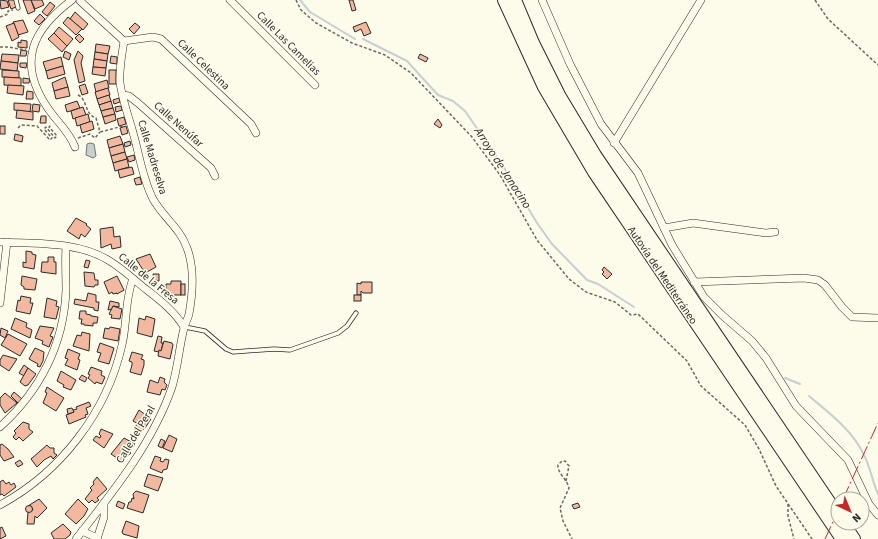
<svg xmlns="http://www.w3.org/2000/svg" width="878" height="539" font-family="'Source Sans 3',sans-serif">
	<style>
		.water { fill: #c7d0d0; stroke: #74746e }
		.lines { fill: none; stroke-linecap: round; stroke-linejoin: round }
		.stream { stroke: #c7d0d0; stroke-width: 2 }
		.building { fill: #f2b8a0; stroke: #2b2b2b }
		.lane-casing { stroke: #2b2b2b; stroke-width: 5 }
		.street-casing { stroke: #2b2b2b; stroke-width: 8 }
		.highway-casing { stroke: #2b2b2b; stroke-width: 14 }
		.path { stroke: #6a6964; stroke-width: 1.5; stroke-dasharray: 3 2; stroke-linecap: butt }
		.lane { stroke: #fdfbea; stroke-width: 3.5 }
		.street { stroke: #fdfbea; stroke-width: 7 }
		.highway { stroke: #fdfbea; stroke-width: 12 }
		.power { stroke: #c62828; stroke-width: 1; stroke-dasharray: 14 3 2 3; stroke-linecap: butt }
		.labels { text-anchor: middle; stroke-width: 3; stroke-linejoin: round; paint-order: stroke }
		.street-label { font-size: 11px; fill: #2b2b2b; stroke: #fdfbea }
		.water-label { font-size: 12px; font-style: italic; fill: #2b2b2b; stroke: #fdfbea }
	</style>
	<rect width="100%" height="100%" fill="#fdfbea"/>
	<polygon class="water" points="90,143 94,144 96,156 93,158 86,155 87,144"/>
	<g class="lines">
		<g class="stream">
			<polyline points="300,0 310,12 355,39"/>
			<polyline points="363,39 407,61 438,95 453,101 465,111 503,166 537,223 552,244 587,280 598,284 634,307"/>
			<polyline points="785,378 800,384"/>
			<path d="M 809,396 C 829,413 851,429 863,453 C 870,465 872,481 878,494"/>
		</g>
	</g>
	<g class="building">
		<polygon points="0,0 7,1 9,7 1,9"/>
		<polygon points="8,0 14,0 16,7 11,9"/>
		<polygon points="23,0 31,0 35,11 28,14"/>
		<polygon points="31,0 42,0 44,5 35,9"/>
		<polygon points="349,0 353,0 356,10 352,11"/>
		<polygon points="50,2 55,6 47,16 42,12"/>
		<polygon points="75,12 88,24 83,30 70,19"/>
		<polygon points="40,14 45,19 39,25 34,21"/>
		<polygon points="68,17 82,29 76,35 63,23"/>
		<polygon points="23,20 28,32 18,35 13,22"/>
		<polygon points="366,22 371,33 364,36 361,29 355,32 353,27"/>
		<polygon points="14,23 19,37 12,41 6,26"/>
		<polygon points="135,23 140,27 134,34 129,29"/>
		<polygon points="59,27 73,39 67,46 54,33"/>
		<polygon points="54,33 67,46 62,52 48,39"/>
		<polygon points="79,34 84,39 80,43 75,38"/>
		<polygon points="21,40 27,41 27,48 18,47 18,42 21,43"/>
		<polygon points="96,44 110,46 108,54 95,52"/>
		<polygon points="21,50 27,51 26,56 20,56"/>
		<polygon points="65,51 71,54 69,60 63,57"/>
		<polygon points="78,51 83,56 81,63 85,81 79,83 74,60"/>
		<polygon points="95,52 108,54 107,61 94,59"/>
		<polygon points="2,54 19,55 18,63 1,61"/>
		<polygon points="420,54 428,58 426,62 418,58"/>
		<polygon points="111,56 117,57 117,64 110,63"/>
		<polygon points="61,57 63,66 46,71 43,62"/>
		<polygon points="94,59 107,61 106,68 93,67"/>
		<polygon points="1,61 18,63 17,71 0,69"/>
		<polygon points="20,63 27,63 26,68 20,67"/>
		<polygon points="63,66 65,74 48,79 46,71"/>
		<polygon points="93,67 106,68 105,76 92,74"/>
		<polygon points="2,70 19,71 19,78 2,77"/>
		<rect x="109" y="70" width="7" height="14"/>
		<polygon points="4,77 21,78 21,86 4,85"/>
		<polygon points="65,77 68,87 54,91 52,83"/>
		<polygon points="23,78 30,79 29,83 23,83"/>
		<polygon points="107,80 109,88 96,92 94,84"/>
		<polygon points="85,84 88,93 82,95 79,86"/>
		<polygon points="8,85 24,86 23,95 7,93"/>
		<polygon points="68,87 70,96 56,99 54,91"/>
		<polygon points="108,88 110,95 97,99 95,92"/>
		<polygon points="27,91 33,92 33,99 26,99"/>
		<polygon points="109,95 111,101 99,105 97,99"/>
		<polygon points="119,98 120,102 114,104 113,100"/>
		<polygon points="77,101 80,108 67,112 65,105"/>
		<polygon points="111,101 113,108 101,111 99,105"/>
		<polygon points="14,103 31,104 30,112 14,110"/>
		<polygon points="33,104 40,105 39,112 32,111"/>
		<polygon points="121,106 122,110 116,112 115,107"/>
		<polygon points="83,107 86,115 73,119 71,111"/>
		<polygon points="113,108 115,114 103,117 101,111"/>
		<polygon points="17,110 33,112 33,120 16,118"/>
		<polygon points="88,114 90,122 77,126 75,118"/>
		<polygon points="115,114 116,120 105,124 103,117"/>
		<polygon points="41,116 46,116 46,123 40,123"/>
		<polygon points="124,117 126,124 119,126 117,119"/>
		<polygon points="438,119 442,125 440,128 434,124"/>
		<polygon points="92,121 94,129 82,133 80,125"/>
		<rect x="0" y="126" width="5" height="8"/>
		<polygon points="126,126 128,133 122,135 120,128"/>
		<polygon points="15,134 23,136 22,142 14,140"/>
		<polygon points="120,136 123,144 109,148 107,140"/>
		<polygon points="130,141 131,145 125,147 124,143"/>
		<polygon points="123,144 125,152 111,156 109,148"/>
		<polygon points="125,152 127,159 113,163 111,156"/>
		<polygon points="134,155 135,160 129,162 127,157"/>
		<polygon points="127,159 129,167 115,171 113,163"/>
		<polygon points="132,167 134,174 120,178 118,170"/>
		<polygon points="140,177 142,184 136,185 134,179"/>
		<polygon points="76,218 87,224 86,225 91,229 85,237 81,234 79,239 67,231"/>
		<polygon points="113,227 114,237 120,236 121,247 112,249 111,244 101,248 100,229"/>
		<polygon points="26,251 32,252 32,254 36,255 34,269 23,267 23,262 26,263"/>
		<polygon points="150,254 156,267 145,273 136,259"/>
		<polygon points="48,257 54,257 54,262 56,262 56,274 41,272 42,262 48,262"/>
		<polygon points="86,260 90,261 88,268 84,267"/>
		<polygon points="604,267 612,274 607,279 602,274 604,272 602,270"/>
		<polygon points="84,272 94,273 95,280 98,280 98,285 95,285 94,287 85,286"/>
		<polygon points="153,274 159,274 159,281 154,281"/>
		<polygon points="22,276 37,279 35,290 24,289 24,287 21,285"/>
		<polygon points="117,276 124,290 117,294 117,293 113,294 112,292 109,294 104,282"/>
		<polygon points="171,281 181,281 181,295 166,295 166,284 171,284"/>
		<polygon points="361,282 372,282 372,293 363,293 361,291 361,295 357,295 357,283 361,284"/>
		<rect x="181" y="284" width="4" height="11"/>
		<polygon points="88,293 96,295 96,302 99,302 98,311 94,310 94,308 74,304 75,299 86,301"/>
		<rect x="354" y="295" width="7" height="6"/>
		<polygon points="21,296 31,298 30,303 33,303 30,314 16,311 18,300 20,301"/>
		<polygon points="47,298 57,301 56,306 59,307 56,319 44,317"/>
		<polygon points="110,301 119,303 119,307 113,306 112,309 108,310"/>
		<polygon points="113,306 122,309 120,319 111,318 112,315 109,314"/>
		<polygon points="80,311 86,311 86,314 91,315 91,316 98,317 97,323 93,323 93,326 84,325 84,324 81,324 82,319 79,319"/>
		<polygon points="146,316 155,319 152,337 137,333 139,318 145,320"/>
		<polygon points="15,318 27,323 26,327 32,330 30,338 11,329"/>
		<polygon points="40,326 54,328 50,336 53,337 49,347 42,344 43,341 35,338"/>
		<polygon points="110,327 120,329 118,341 103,338 105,328 109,329"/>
		<polygon points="1,328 8,331 5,338 0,335"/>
		<polygon points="82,332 90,334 89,351 73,346 77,335 81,336"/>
		<polygon points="8,334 27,344 20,356 1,345"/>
		<polygon points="158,336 162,337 161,343 163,343 161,351 159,352 154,351"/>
		<polygon points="164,341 172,343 173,345 170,359 158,356 159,350 161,351"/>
		<polygon points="100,343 114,348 109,364 98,361 101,353 97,352"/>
		<polygon points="35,348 44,352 43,361 40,367 37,366 38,364 29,359"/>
		<polygon points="68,349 80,354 78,359 80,360 77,370 65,365 68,359 65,358"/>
		<polygon points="132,352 143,355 141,359 144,360 144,365 141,375 130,372 132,365 132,362 129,361"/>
		<polygon points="3,355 17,359 9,371 0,365 0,360"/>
		<polygon points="24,365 28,368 24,376 19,373"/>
		<polygon points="91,367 102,371 101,375 105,377 102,384 96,382 95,384 88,378 90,375 88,374"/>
		<polygon points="28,368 36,374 28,385 25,386 20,382"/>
		<polygon points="61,371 76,380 71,390 63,387 64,385 57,381"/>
		<polygon points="82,375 87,378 85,382 79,379"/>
		<polygon points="160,377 165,379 164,382 167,385 165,390 162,389 160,395 147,392 150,380 158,383"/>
		<polygon points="47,387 64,398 56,411 43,403 47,393 45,392"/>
		<polygon points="14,392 22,399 18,403 11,396"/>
		<polygon points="5,393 17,403 5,413 0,405 0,398"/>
		<polygon points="89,402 91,406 86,408 88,414 85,415 86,417 69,424 66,415 74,412 73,410 77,409 76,407"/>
		<polygon points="72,408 74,412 68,414 67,409"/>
		<polygon points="139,410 151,419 145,428 133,421"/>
		<polygon points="23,422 29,424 29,429 33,432 23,441 19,437 16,440 13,437 16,433 14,431"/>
		<polygon points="137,424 144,428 141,433 134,429"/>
		<polygon points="101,429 113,434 104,448 93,440 96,436 100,438 101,436 99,434"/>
		<polygon points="169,435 177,439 172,452 163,448"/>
		<polygon points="124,438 135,444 129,451 131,453 121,461 111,454"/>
		<polygon points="161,439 165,441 162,448 158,446"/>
		<polygon points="2,444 8,449 14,457 4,461 0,455 0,445"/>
		<polygon points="47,445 50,448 54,448 54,453 57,455 53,459 51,456 44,460 37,467 31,459"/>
		<polygon points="155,456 161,458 160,461 163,462 165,459 169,460 167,469 163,470 162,473 150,468"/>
		<polygon points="20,460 23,464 18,467 15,463"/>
		<polygon points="148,474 163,478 158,491 144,486"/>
		<polygon points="97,477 107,489 97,498 99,500 95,503 92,500 89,503 85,499 92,490 90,488 94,484 93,482"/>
		<polygon points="3,480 6,484 9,482 11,485 14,483 16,487 4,496 2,494 0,495 0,482"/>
		<polygon points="136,491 149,495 143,513 127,508 129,502 131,502 132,498 134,499 133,494"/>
		<polygon points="39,499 47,508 37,518 35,516 34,524 27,524 28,512 33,510 31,506 28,506"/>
		<polygon points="78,499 88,509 84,516 76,524 65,514"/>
		<polygon points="118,501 125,504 123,509 116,506"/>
		<polygon points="578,503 580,507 574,509 572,505"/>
		<circle cx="29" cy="509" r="3.5"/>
		<polygon points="126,521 139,526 137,538 123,534 122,532"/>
		<polygon points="63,524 71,532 70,535 65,539 54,539 51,533"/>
		<polygon points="2,527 6,536 0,539 0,528"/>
	</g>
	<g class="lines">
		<defs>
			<g id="lane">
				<polyline points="16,0 18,8"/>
				<polyline points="185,327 205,331 226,349 233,352 274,349 290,350 338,333 347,326 356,313"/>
			</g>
			<g id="street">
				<path d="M 72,0 C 32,30 17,62 47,107 C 56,121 69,131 75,147"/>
				<polyline points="230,0 315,85"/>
				<polyline points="542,0 570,64 601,124 638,173 672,245 704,297 722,315 752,341 766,358 796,406 848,460 869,504 878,515"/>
				<polyline points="124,41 153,37 161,39 251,124 256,133"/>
				<polyline points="123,95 129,96 138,103 211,168 215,176"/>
				<polyline points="614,143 701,0"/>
				<polyline points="664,228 693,223 766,233 775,232"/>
				<path d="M 0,242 C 35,244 77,241 108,260 C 122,268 134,280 147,290 C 161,301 174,311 184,327"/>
				<polyline points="694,282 804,278 818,280 825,285 842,307 852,317 878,318"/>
				<polyline points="0,303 7,242"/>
				<path d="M 0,427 C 40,391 64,344 66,290 C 66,275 65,261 66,247"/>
				<path d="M 0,505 C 61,472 107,412 122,345 C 127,325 125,297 133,279"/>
				<polyline points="82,531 97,538"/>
				<path d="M 76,539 C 112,493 153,443 172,387 C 178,367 179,348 184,328 C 185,323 188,319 189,314 C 193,292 195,269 187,248 C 180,228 163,217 153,199 C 142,178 139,152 132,129 C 128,115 122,98 120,83 C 119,69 122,54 124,41 L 80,1"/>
				<polyline points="97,539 104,517 104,503"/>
			</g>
			<g id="highway">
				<polyline points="504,0 544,87 594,172 842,539"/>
				<polyline points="515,0 533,43 559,95 595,155 838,515"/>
				<polyline points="843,523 854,539"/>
			</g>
		</defs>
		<use href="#lane" class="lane-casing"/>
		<use href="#street" class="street-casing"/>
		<use href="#highway" class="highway-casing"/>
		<g class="path">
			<polyline points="296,0 301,10 316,23 352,43 385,55 411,73 472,137 500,175 537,240 569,279 586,292 615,302 631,315 638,314 687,361 701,386 745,425 759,449 776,486 812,539"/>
			<polyline points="815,0 828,19 878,65"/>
			<polyline points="0,17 8,14 8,11 13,10"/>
			<polyline points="0,47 8,47 26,50"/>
			<path d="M 78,95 C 88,100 84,114 96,118 L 100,132 L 123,126"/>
			<polyline points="18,128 21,125 37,126 50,140 52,138 44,129 46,127 55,138 57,136 49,127 51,125"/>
			<polyline points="78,138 90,134 95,138 100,132"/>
			<path d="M 566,481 L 569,466 L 565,461 L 562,461 L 558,465 C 557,473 567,479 569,488 L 560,508 L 563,521 L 572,539"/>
			<polyline points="788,504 788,516 794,539"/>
		</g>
		<use href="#lane" class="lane"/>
		<use href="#street" class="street"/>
		<use href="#highway" class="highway"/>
		<g class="power">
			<polyline points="843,499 878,423"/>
			<polyline points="825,539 838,511"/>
		</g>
	</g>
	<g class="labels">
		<g class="street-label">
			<text transform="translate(289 43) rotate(45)" y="4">Calle Las Camelias</text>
			<text transform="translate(204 64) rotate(44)" y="4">Calle Celestina</text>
			<text transform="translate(179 124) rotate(42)" y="4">Calle Nenúfar</text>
			<text transform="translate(153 157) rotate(73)" y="4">Calle Madreselva</text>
			<text transform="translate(663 275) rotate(56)" y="4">Autovía del Mediterráneo</text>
			<text transform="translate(149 278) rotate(39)" y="4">Calle de la Fresa</text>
			<text transform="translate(135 434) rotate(-59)" y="4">Calle del Peral</text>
		</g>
		<g class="water-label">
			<text transform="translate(503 168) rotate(57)" y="4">Arroyo de Janacino</text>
		</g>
	</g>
	<g transform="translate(850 511) rotate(136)"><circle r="19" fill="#fdfbea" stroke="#a9a89e"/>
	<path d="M0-3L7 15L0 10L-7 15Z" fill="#c62828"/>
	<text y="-6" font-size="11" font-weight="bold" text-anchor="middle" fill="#2b2b2b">N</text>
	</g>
</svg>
